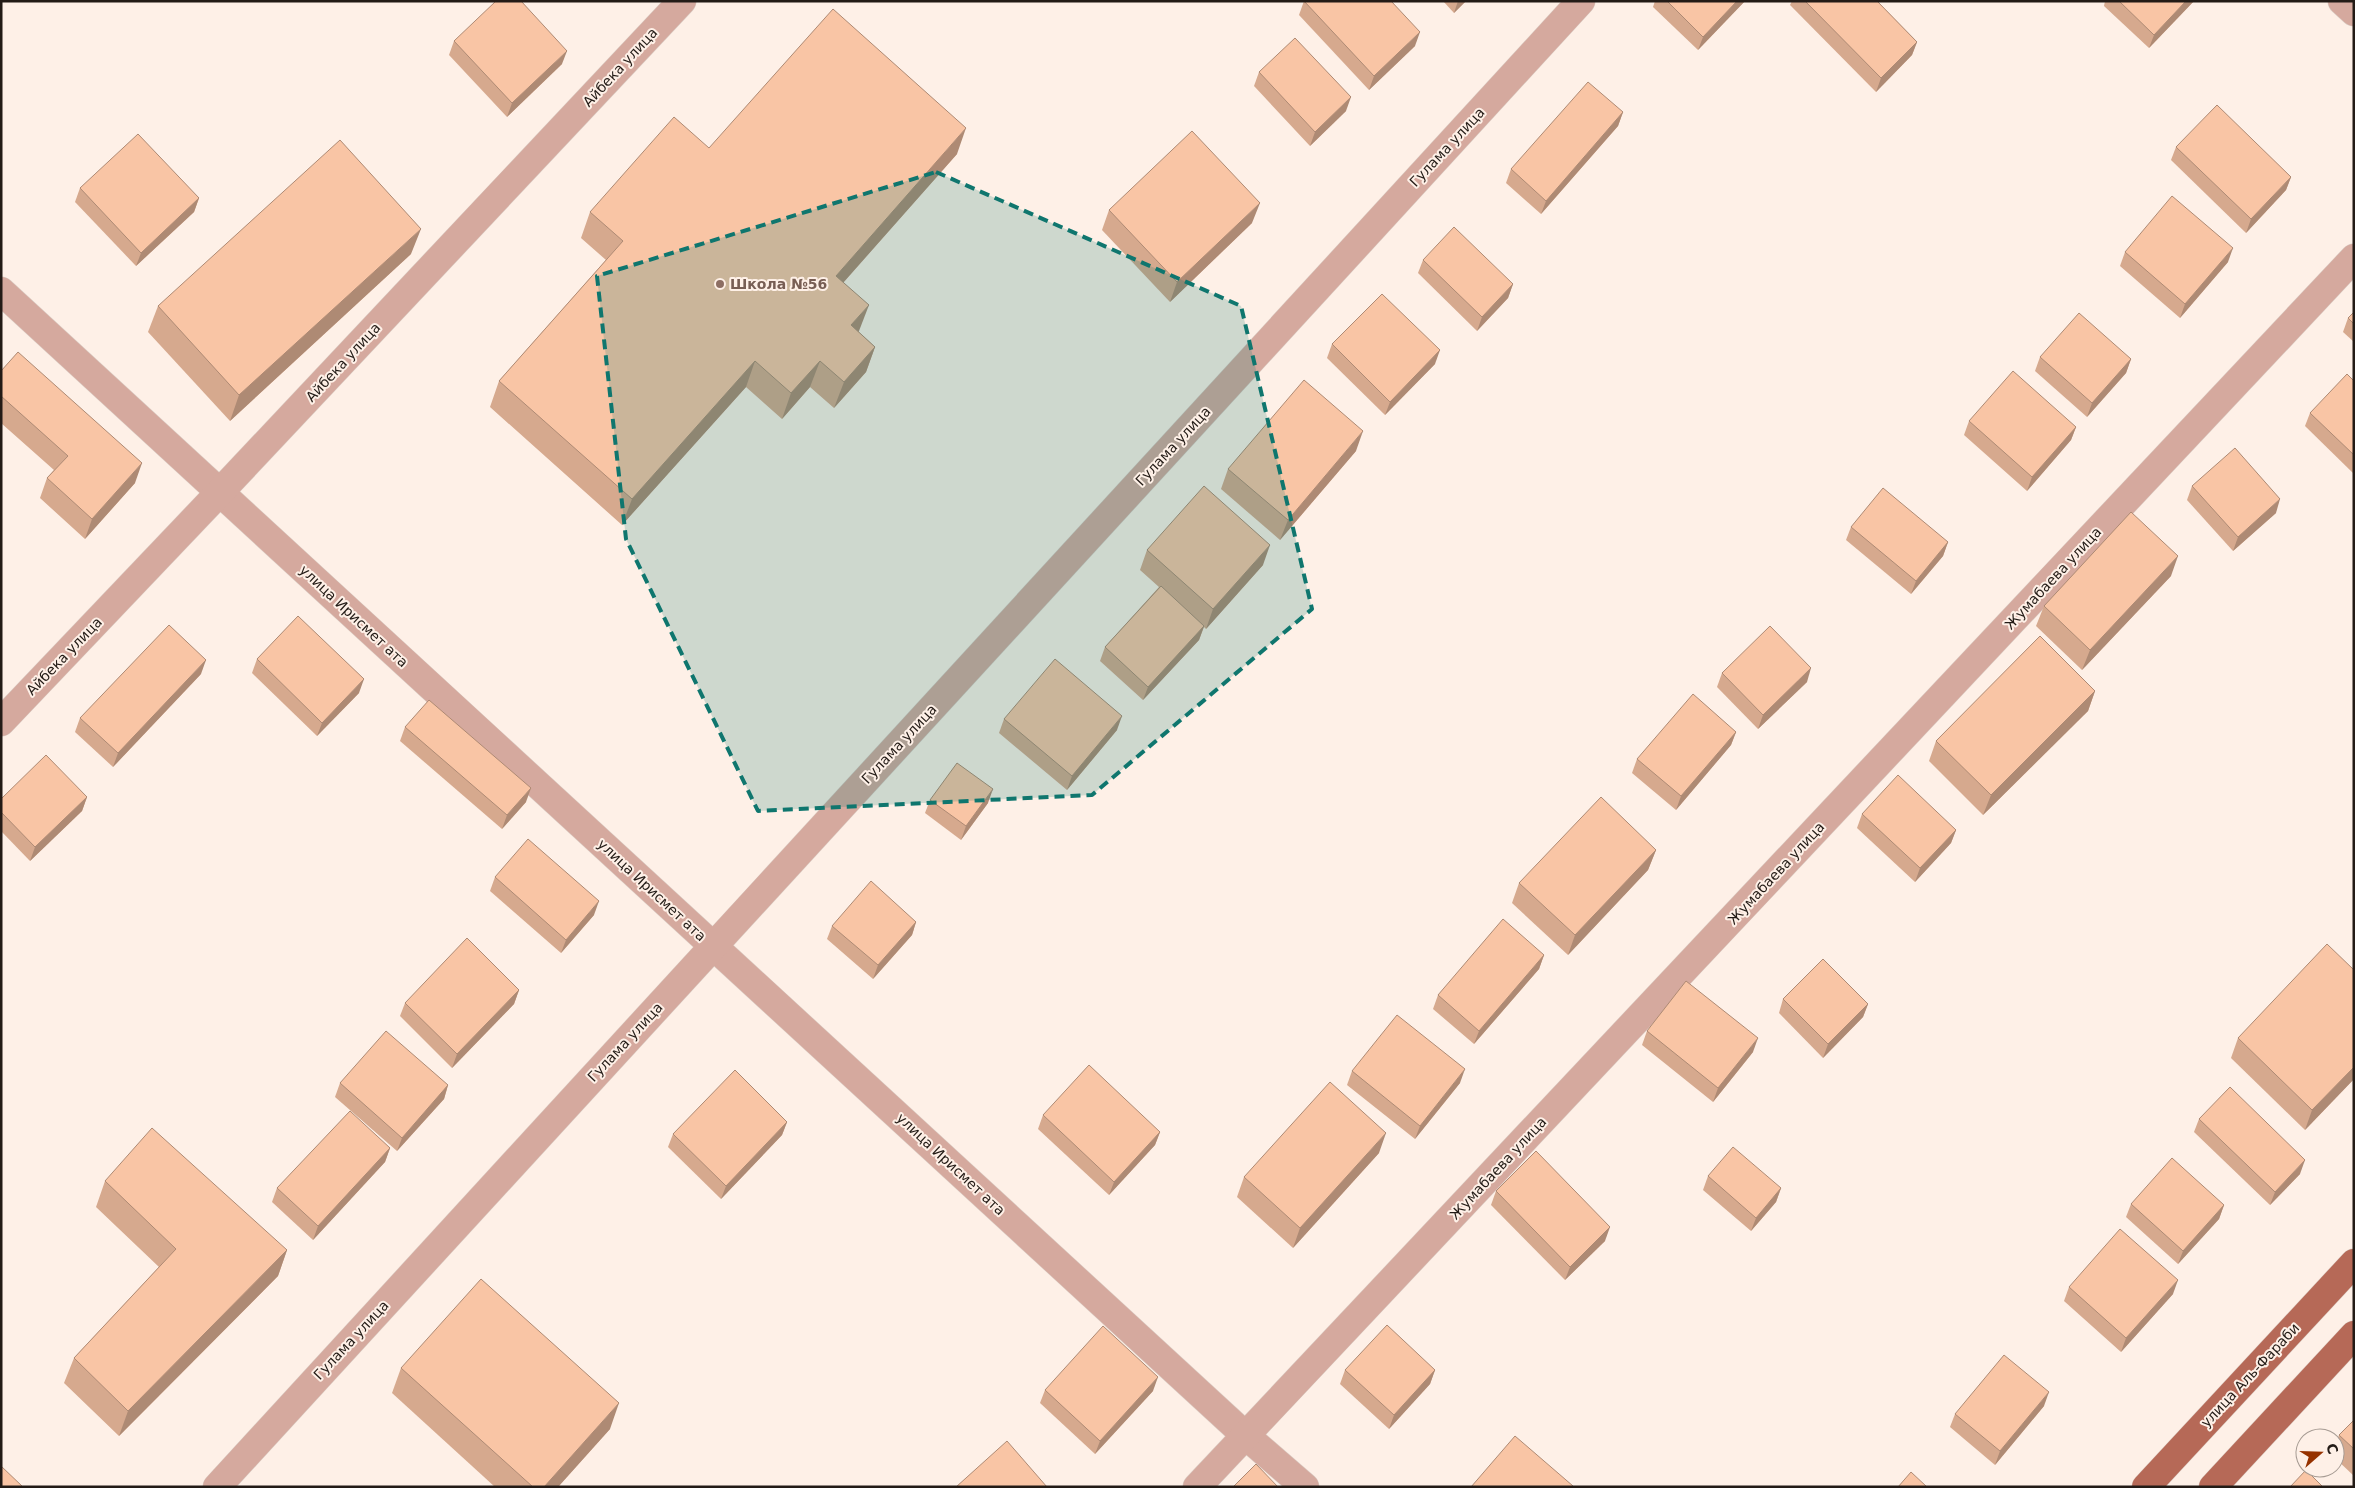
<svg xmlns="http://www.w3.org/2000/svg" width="2355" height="1488" font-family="'DejaVu Sans',sans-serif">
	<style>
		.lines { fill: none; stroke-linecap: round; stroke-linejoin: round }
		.minor-casing { stroke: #dbcec6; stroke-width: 29 }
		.primary-casing { stroke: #dbcec6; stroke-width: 29 }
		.minor { stroke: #d5a99e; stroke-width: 28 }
		.primary { stroke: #b66957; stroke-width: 28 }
		.wall { fill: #d6a98e }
		.shaded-wall { fill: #ae8a74 }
		.building { fill: #f9c5a5; stroke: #ae8a74 }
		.marked { fill: #0f766e; fill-opacity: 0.2; stroke: #0f766e; stroke-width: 4; stroke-dasharray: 10 6; stroke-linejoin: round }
		.education-dot { fill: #8d6e63; stroke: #fef0e7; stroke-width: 2 }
		.labels { text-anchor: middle; stroke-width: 4; stroke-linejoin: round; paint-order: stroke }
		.street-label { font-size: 14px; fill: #231b16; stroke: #fef0e7 }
		.education-label { font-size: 14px; font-weight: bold; fill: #785e54; stroke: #fef0e7; text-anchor: start }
	</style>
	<rect width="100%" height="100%" fill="#fef0e7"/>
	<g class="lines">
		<defs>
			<g id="minor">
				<polyline points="2342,1 2354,12"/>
				<polyline points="1,291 1246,1436 1305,1487"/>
				<polyline points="1,722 220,492 682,1"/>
				<polyline points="217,1487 1581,1"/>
				<polyline points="1197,1487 2354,258"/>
			</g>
			<g id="primary">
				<polyline points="2146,1487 2354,1263"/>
				<polyline points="2213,1487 2354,1335"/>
			</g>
		</defs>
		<use href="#minor" class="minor-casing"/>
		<use href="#primary" class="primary-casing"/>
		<use href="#minor" class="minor"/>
		<use href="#primary" class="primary"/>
	</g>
	<g class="wall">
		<polygon points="1304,1 1415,46 1369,90 1299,15"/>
		<polygon points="1443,1 1466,1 1454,13"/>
		<polygon points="1655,1 1745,1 1698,50 1653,7"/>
		<polygon points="1792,1 1877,1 1917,42 1912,55 1876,92 1790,5"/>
		<polygon points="2105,1 2194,1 2149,48 2104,6"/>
		<polygon points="454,41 562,64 507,117 449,55"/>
		<polygon points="1259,72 1346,111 1310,146 1254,86"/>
		<polygon points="1623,112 1618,126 1541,214 1506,183 1511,169"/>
		<polygon points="2176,147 2291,177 2286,190 2246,233 2171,160"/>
		<polygon points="709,148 957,154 843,283 859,331 859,332 875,347 866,372 834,408 810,387 782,419 746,387 622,525 490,407 499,381 606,260 581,238 590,212"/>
		<polygon points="80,188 199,198 194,212 136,266 75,202"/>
		<polygon points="1109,210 1252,223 1170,302 1102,230"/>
		<polygon points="2125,252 2228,262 2180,318 2120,266"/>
		<polygon points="411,254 230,421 148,332 158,306"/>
		<polygon points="1423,260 1513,284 1508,298 1477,331 1418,273"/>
		<polygon points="2354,312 2354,342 2343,332 2348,318"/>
		<polygon points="1332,344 1435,364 1385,415 1327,358"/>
		<polygon points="2040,357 2131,359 2126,373 2087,417 2035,371"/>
		<polygon points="1,371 135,483 85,539 40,498 47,478 54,470 1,423"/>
		<polygon points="2354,381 2354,474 2305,426 2310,413"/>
		<polygon points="1969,421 2076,427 2071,440 2027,491 1964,435"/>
		<polygon points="1356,451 1280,540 1221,489 1228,469"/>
		<polygon points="2192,486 2276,513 2233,551 2187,500"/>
		<polygon points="1851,527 1948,542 1943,556 1911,594 1846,540"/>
		<polygon points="1147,550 1263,565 1206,629 1204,627 1199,640 1143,700 1100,661 1105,647 1159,587 1140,570"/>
		<polygon points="2171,576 2082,670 2036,626 2044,606"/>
		<polygon points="257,659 359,693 317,736 252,673"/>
		<polygon points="1722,673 1807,682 1758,729 1717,687"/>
		<polygon points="201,674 113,767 75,732 80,718"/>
		<polygon points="2095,691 2088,711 1983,815 1929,761 1936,741"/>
		<polygon points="1004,719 1117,730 1067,790 999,733"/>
		<polygon points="405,727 526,802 502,829 400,741"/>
		<polygon points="1736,732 1731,745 1676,810 1632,773 1637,759"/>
		<polygon points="87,797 82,811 30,861 1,831 1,799"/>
		<polygon points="930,800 988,803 961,840 925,813"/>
		<polygon points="1862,814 1956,830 1951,843 1915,882 1857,828"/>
		<polygon points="1656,850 1648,870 1568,955 1512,903 1519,883"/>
		<polygon points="495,877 594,915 561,953 490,891"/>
		<polygon points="916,922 912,935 873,979 827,939 832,926"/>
		<polygon points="1544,955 1539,969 1474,1044 1433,1009 1438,995"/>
		<polygon points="2354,970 2354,1079 2305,1130 2231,1058 2238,1038"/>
		<polygon points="519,990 514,1004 452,1068 400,1016 405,1003"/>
		<polygon points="1783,999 1868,1004 1863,1017 1823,1058 1779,1013"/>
		<polygon points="1647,1031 1753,1052 1713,1102 1642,1045"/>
		<polygon points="1352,1071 1460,1083 1415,1139 1347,1085"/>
		<polygon points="340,1083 448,1085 444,1099 397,1151 335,1097"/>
		<polygon points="1043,1115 1160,1132 1155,1145 1109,1195 1038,1129"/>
		<polygon points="2199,1119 2300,1174 2270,1205 2194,1132"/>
		<polygon points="787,1122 782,1135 721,1199 668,1147 673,1134"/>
		<polygon points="390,1148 385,1162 313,1240 272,1202 277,1188"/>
		<polygon points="1379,1153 1293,1248 1237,1197 1244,1177"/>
		<polygon points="1708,1176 1781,1188 1776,1202 1751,1231 1703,1190"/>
		<polygon points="105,1181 287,1250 278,1276 119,1436 64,1383 74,1358 159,1267 96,1207"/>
		<polygon points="1496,1191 1605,1241 1565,1280 1491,1205"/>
		<polygon points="2131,1204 2224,1205 2219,1219 2178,1264 2126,1217"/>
		<polygon points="2069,1287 2173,1294 2121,1352 2064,1301"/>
		<polygon points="401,1368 610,1429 558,1487 495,1487 392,1393"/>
		<polygon points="1345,1370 1435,1370 1430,1384 1389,1429 1340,1384"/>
		<polygon points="1045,1390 1153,1391 1095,1454 1040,1403"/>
		<polygon points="2044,1406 1995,1465 1950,1427 1955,1414"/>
		<polygon points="2354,1420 2354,1476 2335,1458 2335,1446 2339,1435"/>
	</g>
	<g class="shaded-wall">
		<polygon points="1458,1 1466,1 1454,13"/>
		<polygon points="1737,1 1745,1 1698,50 1703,37"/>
		<polygon points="2186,1 2194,1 2149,48 2154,35"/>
		<polygon points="1420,32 1415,46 1369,90 1374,76"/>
		<polygon points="1917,42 1912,55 1876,92 1881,78"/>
		<polygon points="567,51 562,64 507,117 512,103"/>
		<polygon points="1351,97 1346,111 1310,146 1315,132"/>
		<polygon points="1623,112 1618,126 1541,214 1546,201"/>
		<polygon points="966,128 957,154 826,302 836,276"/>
		<polygon points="2291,177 2286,190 2246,233 2251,219"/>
		<polygon points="199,198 194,212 136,266 141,253"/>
		<polygon points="1260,203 1252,223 1170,302 1177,282"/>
		<polygon points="421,229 411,254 230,421 239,395"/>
		<polygon points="2233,248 2228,262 2180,318 2185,304"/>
		<polygon points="1513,284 1508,298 1477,331 1482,317"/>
		<polygon points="869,305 859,331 842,351 851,325"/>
		<polygon points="875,347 866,372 834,408 844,382"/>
		<polygon points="1440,350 1435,364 1385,415 1390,402"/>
		<polygon points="2131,359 2126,373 2087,417 2092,403"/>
		<polygon points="755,361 746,387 622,525 632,499"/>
		<polygon points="820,361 810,387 782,419 791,393"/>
		<polygon points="2076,427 2071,440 2027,491 2032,477"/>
		<polygon points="1363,431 1356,451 1280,540 1288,520"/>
		<polygon points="142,463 135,483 85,539 92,519"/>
		<polygon points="2280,499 2276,513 2233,551 2238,537"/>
		<polygon points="1948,542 1943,556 1911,594 1916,581"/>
		<polygon points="1270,545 1263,565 1206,629 1213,609"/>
		<polygon points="2178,556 2171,576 2082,670 2090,650"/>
		<polygon points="1204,626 1199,640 1143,700 1148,687"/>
		<polygon points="206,660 201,674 113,767 118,753"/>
		<polygon points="1811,668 1807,682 1758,729 1763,715"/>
		<polygon points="364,679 359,693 317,736 322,723"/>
		<polygon points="2095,691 2088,711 1983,815 1991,795"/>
		<polygon points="1122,716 1117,730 1067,790 1072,776"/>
		<polygon points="1736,732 1731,745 1676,810 1681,796"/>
		<polygon points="531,788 526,802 502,829 507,815"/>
		<polygon points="993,789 988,803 961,840 966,826"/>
		<polygon points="87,797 82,811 30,861 35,847"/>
		<polygon points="1956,830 1951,843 1915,882 1920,868"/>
		<polygon points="1656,850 1648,870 1568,955 1575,935"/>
		<polygon points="599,901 594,915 561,953 566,940"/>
		<polygon points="916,922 912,935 873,979 878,965"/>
		<polygon points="1544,955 1539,969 1474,1044 1479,1031"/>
		<polygon points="519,990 514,1004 452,1068 457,1054"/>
		<polygon points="1868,1004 1863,1017 1823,1058 1828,1044"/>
		<polygon points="1758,1038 1753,1052 1713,1102 1718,1088"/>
		<polygon points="2354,1067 2354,1079 2305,1130 2312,1110"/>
		<polygon points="1465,1069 1460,1083 1415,1139 1420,1126"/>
		<polygon points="448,1085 444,1099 397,1151 402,1138"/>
		<polygon points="787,1122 782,1135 721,1199 726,1186"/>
		<polygon points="1160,1132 1155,1145 1109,1195 1114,1182"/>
		<polygon points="1386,1133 1379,1153 1293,1248 1300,1228"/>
		<polygon points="390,1148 385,1162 313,1240 318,1226"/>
		<polygon points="2305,1160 2300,1174 2270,1205 2275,1192"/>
		<polygon points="1781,1188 1776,1202 1751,1231 1756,1218"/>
		<polygon points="2224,1205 2219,1219 2178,1264 2183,1251"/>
		<polygon points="1610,1227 1605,1241 1565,1280 1570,1267"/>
		<polygon points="287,1250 278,1276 119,1436 128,1411"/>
		<polygon points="2178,1280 2173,1294 2121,1352 2126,1338"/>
		<polygon points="1435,1370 1430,1384 1389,1429 1394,1415"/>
		<polygon points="1158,1377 1153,1391 1095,1454 1100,1441"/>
		<polygon points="2049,1392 2044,1406 1995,1465 2000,1451"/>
		<polygon points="619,1403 610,1429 558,1487 544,1487"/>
	</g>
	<g class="building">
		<polygon points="496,1 521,1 567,51 512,103 454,41"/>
		<polygon points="1304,1 1391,1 1420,32 1374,76"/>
		<polygon points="1667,1 1737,1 1703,37"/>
		<polygon points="1805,1 1877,1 1917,42 1881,78"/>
		<polygon points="2119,1 2186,1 2154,35"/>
		<polygon points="833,9 966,128 836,276 869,305 851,325 875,347 844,382 820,361 791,393 755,361 632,499 499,381 623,241 590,212 674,117 709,148"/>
		<polygon points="1295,38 1351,97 1315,132 1259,72"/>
		<polygon points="1588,82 1623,112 1546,201 1511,169"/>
		<polygon points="2217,105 2291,177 2251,219 2176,147"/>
		<polygon points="1192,131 1260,203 1177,282 1109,210"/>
		<polygon points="138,134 199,198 141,253 80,188"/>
		<polygon points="340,140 421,229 239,395 158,306"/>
		<polygon points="2172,196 2233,248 2185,304 2125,252"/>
		<polygon points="1454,227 1513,284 1482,317 1423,260"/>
		<polygon points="1382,294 1440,350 1390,402 1332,344"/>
		<polygon points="2354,312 2354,324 2348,318"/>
		<polygon points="2079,313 2131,359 2092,403 2040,357"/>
		<polygon points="18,352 142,463 92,519 47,478 68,456 1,396 1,371"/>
		<polygon points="2013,371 2076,427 2032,477 1969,421"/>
		<polygon points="2347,374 2354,381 2354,455 2310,413"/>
		<polygon points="1304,380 1363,431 1288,520 1228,469"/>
		<polygon points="2235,448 2280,499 2238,537 2192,486"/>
		<polygon points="1204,486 1270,545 1213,609 1147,550"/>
		<polygon points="1883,488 1948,542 1916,581 1851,527"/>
		<polygon points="2131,512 2178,556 2090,650 2044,606"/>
		<polygon points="1161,586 1204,626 1148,687 1105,647"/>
		<polygon points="298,616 364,679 322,723 257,659"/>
		<polygon points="169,625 206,660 118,753 80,718"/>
		<polygon points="1770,626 1811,668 1763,715 1722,673"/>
		<polygon points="2040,636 2095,691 1991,795 1936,741"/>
		<polygon points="1055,659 1122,716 1072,776 1004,719"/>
		<polygon points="1693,694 1736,732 1681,796 1637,759"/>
		<polygon points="429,700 531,788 507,815 405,727"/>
		<polygon points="46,755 87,797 35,847 1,812 1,799"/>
		<polygon points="957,763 993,789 966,826 930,800"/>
		<polygon points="1898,775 1956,830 1920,868 1862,814"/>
		<polygon points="1601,797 1656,850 1575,935 1519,883"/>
		<polygon points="528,839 599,901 566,940 495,877"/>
		<polygon points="871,881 916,922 878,965 832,926"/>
		<polygon points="1503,919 1544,955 1479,1031 1438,995"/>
		<polygon points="467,938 519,990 457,1054 405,1003"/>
		<polygon points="2327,944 2354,970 2354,1067 2312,1110 2238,1038"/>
		<polygon points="1823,959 1868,1004 1828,1044 1783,999"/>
		<polygon points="1686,981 1758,1038 1718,1088 1647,1031"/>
		<polygon points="1397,1015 1465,1069 1420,1126 1352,1071"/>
		<polygon points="386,1031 448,1085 402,1138 340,1083"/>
		<polygon points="1089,1065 1160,1132 1114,1182 1043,1115"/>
		<polygon points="735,1070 787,1122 726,1186 673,1134"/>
		<polygon points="1330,1082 1386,1133 1300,1228 1244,1177"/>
		<polygon points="2230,1087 2305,1160 2275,1192 2199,1119"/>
		<polygon points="350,1111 390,1148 318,1226 277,1188"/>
		<polygon points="152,1128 287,1250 128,1411 74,1358 176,1249 105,1181"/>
		<polygon points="1733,1147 1781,1188 1756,1218 1708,1176"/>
		<polygon points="1536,1151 1610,1227 1570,1267 1496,1191"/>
		<polygon points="2172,1158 2224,1205 2183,1251 2131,1204"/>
		<polygon points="2120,1229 2178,1280 2126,1338 2069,1287"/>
		<polygon points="481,1279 619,1403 544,1487 533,1487 401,1368"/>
		<polygon points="1387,1325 1435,1370 1394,1415 1345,1370"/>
		<polygon points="1103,1326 1158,1377 1100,1441 1045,1390"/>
		<polygon points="2004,1355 2049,1392 2000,1451 1955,1414"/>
		<polygon points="2354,1420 2354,1449 2339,1435"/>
		<polygon points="1515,1436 1573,1486 1572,1487 1471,1487"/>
		<polygon points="1007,1441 1047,1487 956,1487"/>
		<polygon points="1256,1464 1278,1487 1233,1487"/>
		<polygon points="1,1466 23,1487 1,1487"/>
		<polygon points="2306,1470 2323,1487 2290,1487"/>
		<polygon points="1911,1472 1927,1487 1898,1487"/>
	</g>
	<path class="marked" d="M 936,172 L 1241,306 L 1312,609 L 1092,795 L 758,811 L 626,539 L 597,276 Z"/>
	<circle class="education-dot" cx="720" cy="284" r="5"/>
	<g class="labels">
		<g class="street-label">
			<text transform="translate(620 67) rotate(-47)" y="5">Айбека улица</text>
			<text transform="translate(1447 147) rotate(-47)" y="5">Гулама улица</text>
			<text transform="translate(343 362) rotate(-47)" y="5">Айбека улица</text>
			<text transform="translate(1173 446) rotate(-47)" y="5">Гулама улица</text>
			<text transform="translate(2053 578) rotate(-47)" y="5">Жумабаева улица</text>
			<text transform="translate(354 616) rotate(43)" y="5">улица Ирисмет ата</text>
			<text transform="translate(64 656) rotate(-46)" y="5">Айбека улица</text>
			<text transform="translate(899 744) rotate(-47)" y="5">Гулама улица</text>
			<text transform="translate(1776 873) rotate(-47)" y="5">Жумабаева улица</text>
			<text transform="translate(652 890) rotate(43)" y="5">улица Ирисмет ата</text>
			<text transform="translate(625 1042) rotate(-47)" y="5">Гулама улица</text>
			<text transform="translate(951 1164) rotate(43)" y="5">улица Ирисмет ата</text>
			<text transform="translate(1498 1168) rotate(-47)" y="5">Жумабаева улица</text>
			<text transform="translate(351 1340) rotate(-47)" y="5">Гулама улица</text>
			<text transform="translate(2250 1375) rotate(-47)" y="5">улица Аль-Фараби</text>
		</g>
		<g class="education-label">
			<text x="730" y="289">Школа №56</text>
		</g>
	</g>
	<rect width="2355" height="1488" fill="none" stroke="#231b16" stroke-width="5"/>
	<g transform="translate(2320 1453) rotate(70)"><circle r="24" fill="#fef0e7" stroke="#a69b93"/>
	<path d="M0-4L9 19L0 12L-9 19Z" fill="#963200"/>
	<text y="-8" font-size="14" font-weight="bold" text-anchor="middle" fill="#231b16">С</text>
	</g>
</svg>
